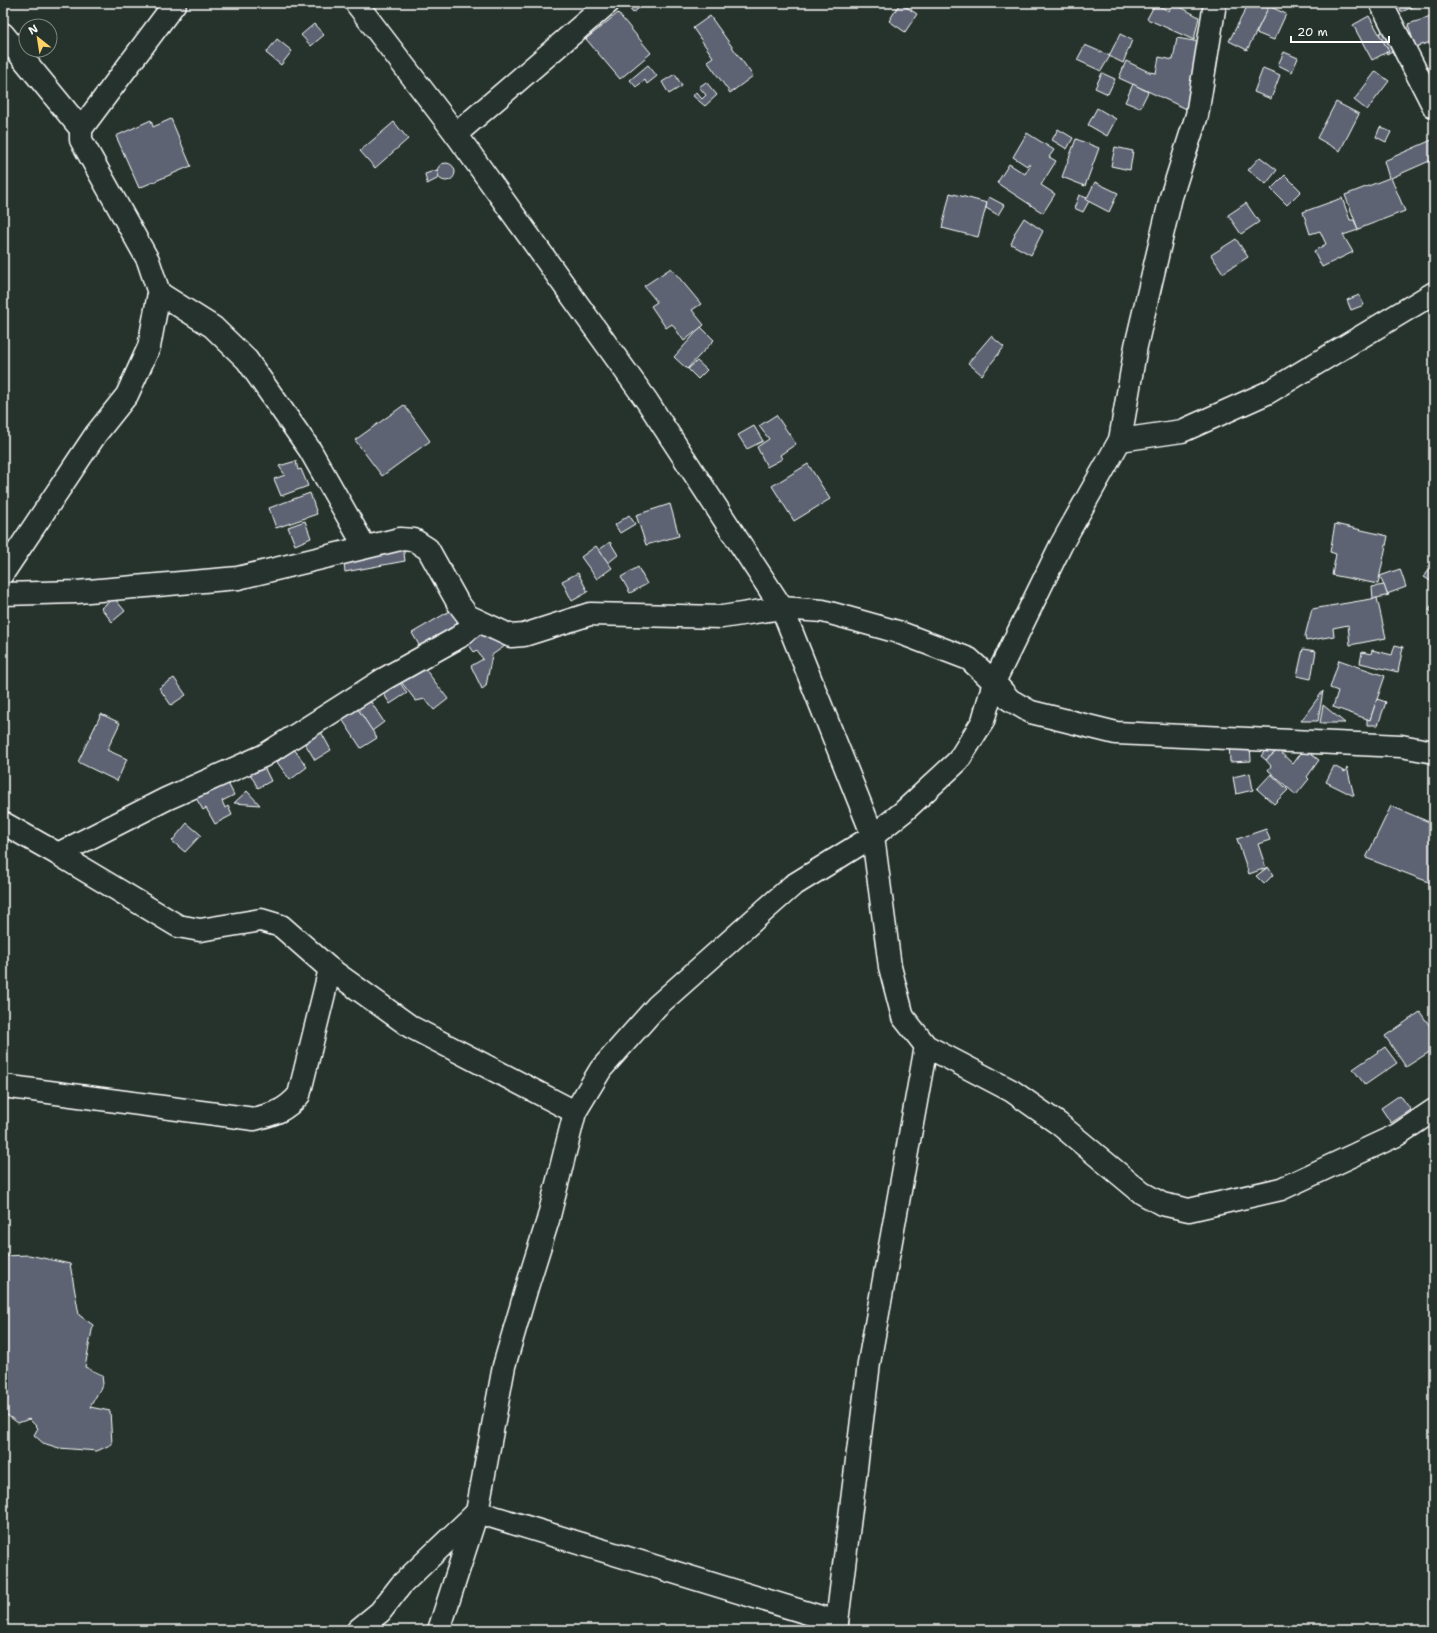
<svg xmlns="http://www.w3.org/2000/svg" width="1437" height="1633" font-family="'Shantell Sans',sans-serif">
	<style>
		.building { fill: #5d6472; stroke: #fff }
		.lines { fill: none; stroke-linecap: round; stroke-linejoin: round }
		.minor-casing { stroke: #fff; stroke-width: 25 }
		.minor { stroke: #26332d; stroke-width: 22 }
	</style>
	<rect width="100%" height="100%" fill="#26332d"/>
	<filter id="ink" filterUnits="userSpaceOnUse"><feTurbulence type="fractalNoise" baseFrequency=".025" numOctaves="2"/><feDisplacementMap in="SourceGraphic" scale="8" xChannelSelector="R" yChannelSelector="G"/><feConvolveMatrix kernelMatrix="1 2 1 2 8 2 1 2 1" color-interpolation-filters="sRGB"/></filter>
	<g filter="url(#ink)">
		<g class="building">
			<polygon points="625,3 643,3 644,4 633,13"/>
			<polygon points="900,3 917,14 905,32 889,21"/>
			<polygon points="1173,3 1199,17 1194,40 1147,19 1155,4 1169,11"/>
			<polygon points="1249,3 1266,3 1270,5 1247,50 1229,41"/>
			<polygon points="1398,3 1422,3 1401,12"/>
			<polygon points="1269,6 1286,14 1274,40 1256,33"/>
			<polygon points="618,13 651,53 620,79 586,39"/>
			<polygon points="710,16 753,76 730,93 707,61 713,57 693,28"/>
			<polygon points="1369,16 1389,51 1372,60 1353,25"/>
			<polygon points="1434,16 1434,41 1415,47 1408,24"/>
			<polygon points="314,24 324,35 311,46 301,35"/>
			<polygon points="1385,29 1397,48 1387,54 1386,52 1389,51 1379,34"/>
			<polygon points="1120,34 1132,40 1123,63 1109,56"/>
			<polygon points="1177,38 1205,43 1191,111 1119,78 1126,61 1149,72 1156,73 1159,57 1173,60"/>
			<polygon points="277,39 292,51 281,65 266,53"/>
			<polygon points="1085,45 1110,56 1101,71 1077,60"/>
			<polygon points="1284,52 1298,58 1292,72 1278,65"/>
			<polygon points="648,65 657,76 647,84 645,80 636,87 630,80"/>
			<polygon points="1263,68 1280,75 1271,99 1254,92"/>
			<polygon points="1376,71 1389,81 1367,110 1354,100"/>
			<polygon points="1102,73 1115,79 1108,94 1095,88"/>
			<polygon points="675,74 682,86 669,94 662,82"/>
			<polygon points="706,82 717,95 705,106 693,96 696,92 702,99 706,95 699,87"/>
			<polygon points="1133,84 1148,92 1140,108 1125,102"/>
			<polygon points="1336,102 1359,114 1340,151 1317,138"/>
			<polygon points="1097,108 1116,119 1107,136 1088,125"/>
			<polygon points="171,119 191,166 139,188 116,136 151,120 153,127"/>
			<polygon points="394,122 408,139 375,168 360,151"/>
			<polygon points="1380,127 1391,132 1386,142 1376,137"/>
			<polygon points="1058,129 1073,138 1067,149 1052,140"/>
			<polygon points="1027,133 1054,150 1049,157 1056,161 1041,185 1055,194 1043,213 997,183 1009,164 1025,174 1030,165 1028,164 1027,166 1013,157"/>
			<polygon points="1076,139 1099,148 1085,186 1062,177"/>
			<polygon points="1434,139 1434,159 1391,178 1405,211 1358,229 1345,195 1389,178 1384,161"/>
			<polygon points="1115,147 1133,151 1130,170 1111,166"/>
			<polygon points="1260,157 1277,170 1266,184 1248,170"/>
			<circle cx="446" cy="172" r="9"/>
			<polygon points="437,170 439,178 427,184 425,174"/>
			<polygon points="1285,175 1301,191 1287,205 1271,189"/>
			<polygon points="1095,182 1118,193 1109,212 1086,200"/>
			<polygon points="950,193 987,203 978,237 942,228"/>
			<polygon points="1079,195 1087,198 1086,200 1089,201 1083,212 1074,208"/>
			<polygon points="989,197 1004,205 998,215 986,208 987,203 986,203"/>
			<polygon points="1342,198 1350,220 1354,220 1358,230 1343,235 1353,252 1322,267 1314,251 1326,244 1320,231 1310,234 1303,212"/>
			<polygon points="1246,203 1259,222 1241,234 1228,215"/>
			<polygon points="1024,218 1043,231 1031,255 1011,244 1015,235 1014,234"/>
			<polygon points="1236,239 1248,257 1223,273 1211,255"/>
			<polygon points="671,268 701,304 692,310 704,325 684,341 672,324 666,328 651,306 657,302 644,286"/>
			<polygon points="1359,295 1364,305 1351,310 1347,300"/>
			<polygon points="701,327 714,340 687,369 674,357"/>
			<polygon points="991,336 1004,347 982,375 968,363"/>
			<polygon points="697,361 707,370 698,379 688,369"/>
			<polygon points="404,405 430,441 382,476 355,440"/>
			<polygon points="776,415 796,444 780,455 782,459 767,467 757,447 769,439 759,426"/>
			<polygon points="754,426 763,441 747,449 738,435"/>
			<polygon points="296,461 298,470 301,469 308,486 281,496 274,479 285,475 279,466"/>
			<polygon points="808,464 830,499 794,521 772,486"/>
			<polygon points="310,493 317,514 276,528 269,508"/>
			<polygon points="670,504 679,536 646,545 636,515"/>
			<polygon points="629,515 635,524 620,533 615,525"/>
			<polygon points="305,521 311,538 295,545 288,527"/>
			<polygon points="1335,524 1388,536 1378,584 1332,575 1336,554 1330,552"/>
			<polygon points="610,542 618,555 608,563 599,550"/>
			<polygon points="403,545 405,561 345,572 343,556"/>
			<polygon points="596,546 612,568 597,579 581,557"/>
			<polygon points="1434,563 1434,583 1424,577"/>
			<polygon points="638,567 647,584 630,593 621,577"/>
			<polygon points="1400,569 1406,587 1387,594 1380,576"/>
			<polygon points="578,573 588,592 572,601 562,581"/>
			<polygon points="1384,585 1387,594 1389,595 1373,599 1372,587"/>
			<polygon points="114,598 125,611 112,622 101,608"/>
			<polygon points="1377,598 1386,638 1350,645 1348,625 1333,628 1334,636 1306,641 1305,636 1312,609"/>
			<polygon points="1434,602 1434,613 1429,610"/>
			<polygon points="455,608 464,625 422,650 412,633"/>
			<polygon points="480,626 490,640 498,635 505,646 492,655 486,686 482,689 471,666 483,659 476,650 474,652 464,638"/>
			<polygon points="1395,645 1403,647 1398,672 1360,663 1362,652 1371,654 1372,650 1392,655"/>
			<polygon points="1303,649 1316,651 1311,679 1297,676"/>
			<polygon points="1339,660 1385,676 1370,720 1333,707 1338,691 1330,688"/>
			<polygon points="419,661 448,699 434,710 425,699 416,701 398,678"/>
			<polygon points="396,677 407,693 390,704 380,688"/>
			<polygon points="174,678 186,695 171,705 159,688"/>
			<polygon points="1323,691 1318,721 1301,721"/>
			<polygon points="1377,699 1386,702 1378,725 1367,725 1367,719 1370,720"/>
			<polygon points="371,702 384,722 372,731 356,707"/>
			<polygon points="1323,705 1345,723 1320,723"/>
			<polygon points="356,706 377,738 361,748 340,716"/>
			<polygon points="101,714 120,723 107,750 127,759 117,781 78,762"/>
			<polygon points="321,732 331,750 315,760 304,742"/>
			<polygon points="1229,743 1250,743 1251,761 1230,762"/>
			<polygon points="1270,744 1278,750 1266,760 1261,756"/>
			<polygon points="294,749 307,767 290,780 277,762"/>
			<polygon points="1304,749 1319,760 1307,777 1309,779 1296,795 1268,770 1271,766 1266,760 1278,750 1293,764"/>
			<polygon points="263,765 271,781 258,788 249,772"/>
			<polygon points="1334,766 1345,772 1347,767 1354,796 1326,782"/>
			<polygon points="1250,773 1253,790 1236,794 1233,777"/>
			<polygon points="1271,774 1288,790 1274,804 1257,789"/>
			<polygon points="225,777 234,795 222,801 225,808 228,806 232,815 215,824 206,808 203,810 193,793"/>
			<polygon points="247,791 260,805 234,803"/>
			<polygon points="1391,806 1434,824 1434,884 1366,858"/>
			<polygon points="187,823 201,835 185,852 172,841"/>
			<polygon points="1266,829 1270,840 1258,844 1266,868 1249,874 1237,839"/>
			<polygon points="1268,867 1273,875 1264,884 1256,876"/>
			<polygon points="1420,1012 1434,1032 1434,1049 1406,1067 1385,1036"/>
			<polygon points="1385,1047 1397,1063 1365,1085 1353,1069"/>
			<polygon points="1400,1095 1411,1110 1391,1123 1381,1108"/>
			<polygon points="29,1255 70,1264 79,1315 93,1325 85,1367 102,1375 103,1384 90,1407 110,1411 112,1444 97,1451 59,1448 43,1443 34,1435 38,1428 29,1419 18,1423 7,1415 3,1420 3,1256"/>
		</g>
		<g class="lines">
			<defs>
				<g id="minor">
					<polyline points="356,3 456,134 647,401 782,608 873,836 890,967 903,1017 926,1046 1012,1091 1059,1124 1142,1193 1162,1204 1189,1210 1281,1189 1397,1135 1434,1110"/>
					<polyline points="1381,3 1434,107"/>
					<polyline points="3,34 81,129"/>
					<polyline points="456,134 608,3"/>
					<polyline points="159,293 213,327 247,360 310,450 365,547"/>
					<polyline points="1120,440 1182,431 1267,393 1434,293"/>
					<polyline points="3,573 96,434 127,395 149,347 159,293 148,260 81,140 81,129 175,3"/>
					<polyline points="3,594 77,592 238,578 400,539 414,540 428,549 458,603 468,616 511,636 524,635 590,614 722,617 782,608 823,611 898,632 969,659 994,682 1010,700 1031,712 1116,733 1401,746 1434,752"/>
					<polyline points="3,823 58,854 178,926 200,930 261,920 281,926 330,969 411,1027 575,1112"/>
					<polyline points="58,854 166,799 263,756 384,679 459,637 478,621"/>
					<path d="M 3,1086 L 254,1119 C 274,1114 285,1111 299,1095 L 330,969"/>
					<polyline points="477,1512 837,1622"/>
					<polyline points="358,1630 380,1612 401,1585 475,1514"/>
					<polyline points="439,1630 477,1512 504,1366 527,1287 548,1220 575,1112 601,1069 657,1006 792,886 873,836 903,812 958,761 983,721 994,682 1061,545 1120,440 1136,346 1171,197 1197,115 1215,3"/>
					<polyline points="836,1630 869,1363 926,1046"/>
				</g>
			</defs>
			<use href="#minor" class="minor-casing"/>
			<use href="#minor" class="minor"/>
		</g>
	</g>
	<rect width="1437" height="1633" fill="none" stroke="#26332d" stroke-width="16"/>
	<rect x="8" y="8" width="1421" height="1617" fill="none" stroke="#fff" stroke-width="1.5" filter="url(#ink)"/>
	<g transform="translate(38 38) rotate(330)"><circle r="19" fill="#26332d" stroke="#7d8581"/>
	<path d="M0-3L7 15L0 10L-7 15Z" fill="#ffd166"/>
	<text y="-6" font-size="11" font-weight="bold" text-anchor="middle" fill="#ffffff">N</text>
	</g>
	<path d="M1291 36v6h98v-6" fill="none" stroke="#ffffff" stroke-width="2"/>
	<text x="1297" y="36" font-size="12" fill="#ffffff" stroke="#26332d" stroke-width="3" paint-order="stroke">20 m</text>
</svg>
